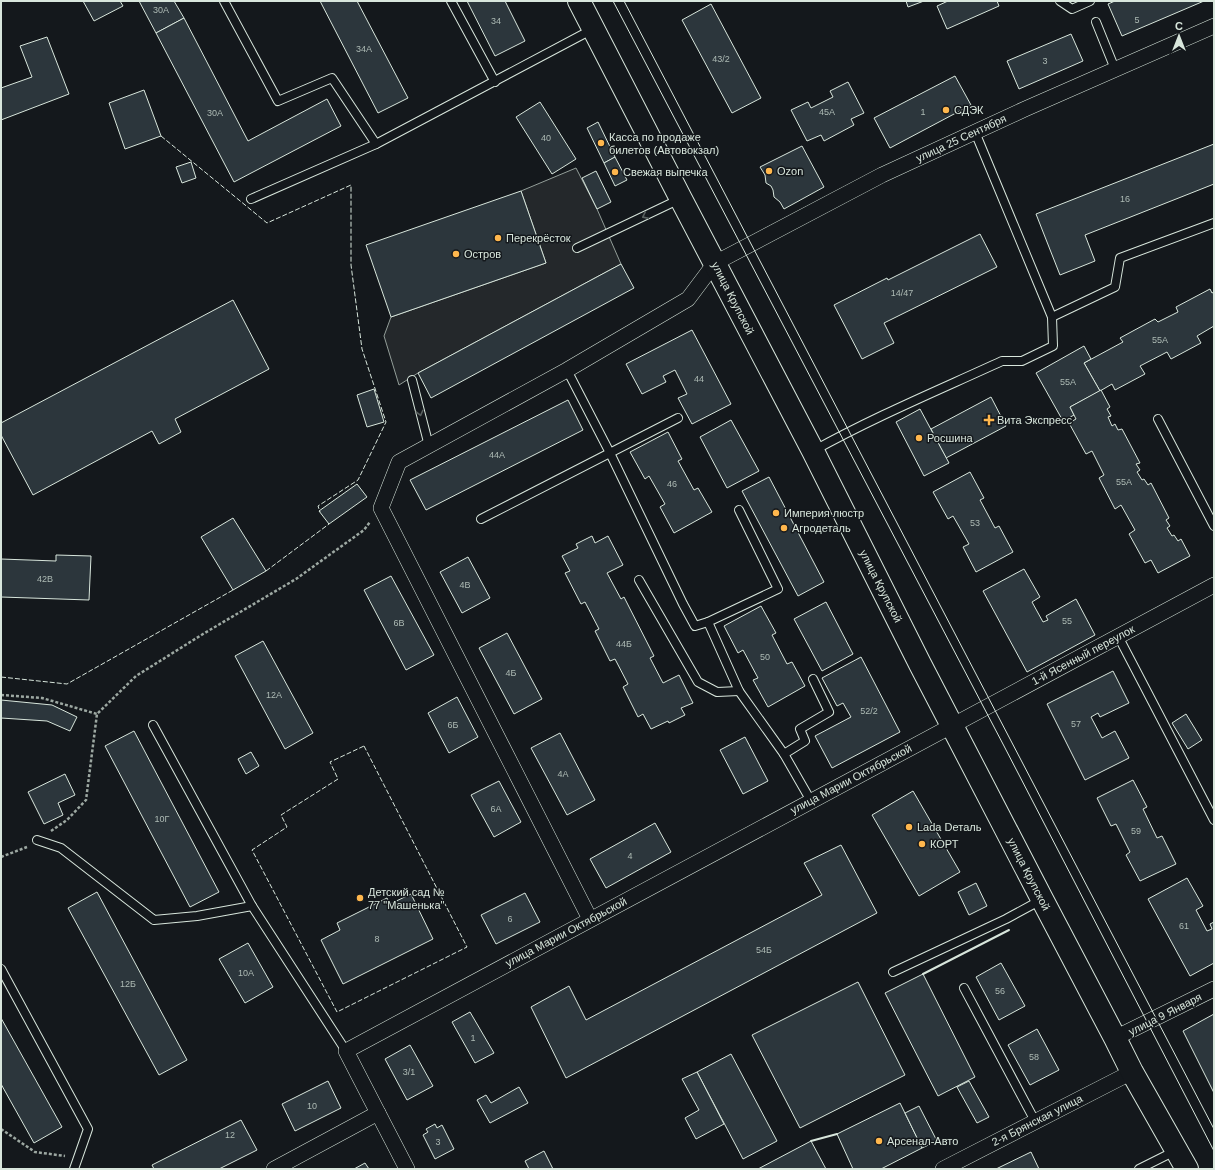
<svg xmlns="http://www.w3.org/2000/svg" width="1215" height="1170" font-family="Helvetica,sans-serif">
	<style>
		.parking { fill: #24282b; stroke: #939e99 }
		.building { fill: #2c363c; stroke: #d8e6dc }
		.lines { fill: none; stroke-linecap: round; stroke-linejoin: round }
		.service-casing { stroke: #d8e6dc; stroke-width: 10 }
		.minor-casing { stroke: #d8e6dc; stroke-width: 16 }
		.primary-casing { stroke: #d8e6dc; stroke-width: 24 }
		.path { stroke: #9da8a2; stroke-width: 2.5; stroke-dasharray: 3 2; stroke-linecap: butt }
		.service { stroke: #14181c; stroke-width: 8 }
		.minor { stroke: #14181c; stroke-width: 15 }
		.primary { stroke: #14181c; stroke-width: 22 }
		.tram { stroke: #d8e6dc; stroke-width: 1 }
		.fence { stroke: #d8e6dc; stroke-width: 1; stroke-dasharray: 5 2; stroke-linecap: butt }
		.wall { stroke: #d8e6dc; stroke-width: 2 }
		.oneway { stroke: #59605f }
		.poi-dot { fill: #ffb74d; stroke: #14181c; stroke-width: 1.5 }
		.labels { text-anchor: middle; stroke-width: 3; stroke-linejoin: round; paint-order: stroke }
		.number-label { font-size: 9px; fill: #adbab4 }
		.poi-label { font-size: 11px; fill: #d8e6dc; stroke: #14181c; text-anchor: start }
		.street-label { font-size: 11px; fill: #d8e6dc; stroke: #14181c }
	</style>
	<rect width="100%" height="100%" fill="#14181c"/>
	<polygon class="parking" points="576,168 597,209 621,264 418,373 399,385 384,336 391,317 546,263 521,191"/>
	<g class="building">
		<polygon points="83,1 120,1 123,6 94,21"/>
		<polygon points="139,1 174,1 184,18 156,33"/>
		<polygon points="320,1 357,1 408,98 378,113"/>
		<polygon points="467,1 505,1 525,41 495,56"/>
		<polygon points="906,1 924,1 908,7"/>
		<polygon points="948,1 997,1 999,6 947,29 937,6"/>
		<polygon points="1115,1 1204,1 1122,36 1108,4"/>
		<polygon points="711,4 761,98 732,113 682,20"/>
		<polygon points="184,18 248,141 327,99 341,126 234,182 156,33"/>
		<polygon points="1071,34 1083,61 1019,89 1007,61"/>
		<polygon points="47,37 69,94 1,120 1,88 32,77 20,46"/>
		<polygon points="955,76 971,105 890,148 874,118"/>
		<polygon points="848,82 864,113 851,119 854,125 824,141 821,135 807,141 791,110 808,102 811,108 833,97 830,91"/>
		<polygon points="144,90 161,136 125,149 109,103"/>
		<polygon points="540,102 576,159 552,174 516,117"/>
		<polygon points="598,122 615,157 604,163 587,128"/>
		<polygon points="1214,144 1214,184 1085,235 1095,261 1060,275 1036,214"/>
		<polygon points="802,146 824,187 784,209 780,202 774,197 773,190 771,186 766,183 765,175 760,167"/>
		<polygon points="615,157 627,180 615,186 604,163"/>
		<polygon points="191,162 196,178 182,183 176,167"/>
		<polygon points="596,171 611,202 597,209 582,178"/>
		<polygon points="521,191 546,263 391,317 366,245"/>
		<polygon points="980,234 997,267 884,323 894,343 862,359 834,305 887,278 888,280"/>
		<polygon points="621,264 634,288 431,398 418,373"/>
		<polygon points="1210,289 1212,293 1214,292 1214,326 1197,336 1201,343 1171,359 1167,352 1140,366 1145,374 1115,390 1112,384 1100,391 1084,363 1123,342 1120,338 1155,319 1158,322 1178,312 1176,307"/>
		<polygon points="233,300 269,369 175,419 181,432 159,444 152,431 33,495 1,435 1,423"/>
		<polygon points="692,330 731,404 692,424 678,398 687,394 675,370 663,376 666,382 642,394 626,364"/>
		<polygon points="1084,346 1091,359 1084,363 1100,391 1070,407 1074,415 1063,421 1036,373"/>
		<polygon points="374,389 384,422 367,427 357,395"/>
		<polygon points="1101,390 1110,407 1107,409 1111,416 1108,417 1112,426 1115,424 1118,430 1122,429 1140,463 1136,464 1140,470 1137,472 1142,480 1144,479 1148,485 1151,483 1169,518 1166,520 1170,526 1167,528 1172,536 1174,535 1178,541 1181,539 1190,556 1158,573 1151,560 1145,563 1129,534 1135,530 1121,505 1115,509 1099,478 1104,475 1092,451 1086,454 1069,423 1076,419 1070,407"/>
		<polygon points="991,397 1006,426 946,458 931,429"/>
		<polygon points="568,400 583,430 426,510 410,480"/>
		<polygon points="920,409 949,463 924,476 896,422"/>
		<polygon points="731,420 759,471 727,488 700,437"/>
		<polygon points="668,432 682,459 678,461 694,490 698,488 712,512 674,533 660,507 665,504 649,476 645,479 630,452"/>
		<polygon points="970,472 984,498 980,500 995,528 999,526 1013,552 976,572 963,547 969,544 953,516 948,519 933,492"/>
		<polygon points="769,477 824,582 798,596 742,491"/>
		<polygon points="357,484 367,497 329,524 319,511"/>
		<polygon points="233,518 266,571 233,590 201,537"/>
		<polygon points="592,536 595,543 608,536 623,565 607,573 621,599 624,597 654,656 650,658 663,683 679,675 693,703 681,708 685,715 669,723 668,721 651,729 643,714 638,717 623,687 628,684 615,659 610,661 595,631 599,629 585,602 581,604 565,573 570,571 562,556 578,548 576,544"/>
		<polygon points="56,555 91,556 89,600 1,597 1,559 56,561"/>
		<polygon points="468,557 490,598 462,613 440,572"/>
		<polygon points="1024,569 1040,597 1032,602 1043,622 1048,620 1046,616 1076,599 1095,635 1027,672 983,591"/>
		<polygon points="391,576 434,655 406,670 364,590"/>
		<polygon points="826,602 853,654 822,671 794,619"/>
		<polygon points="761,606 776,633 772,635 787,664 792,662 805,686 768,707 753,680 758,678 743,650 738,653 724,626"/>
		<polygon points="507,633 542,699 514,714 479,648"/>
		<polygon points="263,641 313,733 285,749 235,656"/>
		<polygon points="861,657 900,732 832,768 815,736 851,717 843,703 837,706 822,678"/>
		<polygon points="1113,671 1129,703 1100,717 1098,713 1091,717 1102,738 1115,731 1129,758 1085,780 1047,704"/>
		<polygon points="457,697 478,737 449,753 428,713"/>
		<polygon points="1,700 52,705 77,717 70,731 47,721 1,718"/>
		<polygon points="1186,714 1202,740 1188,749 1172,723"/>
		<polygon points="134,731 219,892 190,907 105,746"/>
		<polygon points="560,733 595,800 567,815 531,748"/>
		<polygon points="745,737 768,781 743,794 720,750"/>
		<polygon points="251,752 259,766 246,774 238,759"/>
		<polygon points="65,774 75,795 58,803 63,815 44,824 28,792"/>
		<polygon points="1133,780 1147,807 1143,809 1157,838 1162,836 1176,864 1140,881 1126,855 1130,852 1116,824 1111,826 1097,798"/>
		<polygon points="499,781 521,822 494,837 471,795"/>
		<polygon points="913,791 960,872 919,896 872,815"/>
		<polygon points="655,823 671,852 606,888 590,859"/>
		<polygon points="841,845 877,913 566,1078 531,1007 569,986 586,1020 822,895 804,863"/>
		<polygon points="1187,878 1203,906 1196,910 1207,931 1212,929 1210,924 1214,922 1214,963 1190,976 1148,899"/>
		<polygon points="976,883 987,906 969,915 958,892"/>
		<polygon points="97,892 187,1060 159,1075 68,908"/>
		<polygon points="525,893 540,922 496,944 481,915"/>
		<polygon points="411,894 433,939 343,984 321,940 340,930 337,923 387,898 390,904"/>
		<polygon points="248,943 273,987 245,1003 219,959"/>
		<polygon points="1001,963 1025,1006 999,1020 976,977"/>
		<polygon points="923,974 975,1077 938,1096 885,993"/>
		<polygon points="858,982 905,1075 800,1128 752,1035"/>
		<polygon points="470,1012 494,1053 475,1063 452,1022"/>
		<polygon points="1214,1014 1214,1093 1183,1031"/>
		<polygon points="1,1018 62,1127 34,1143 1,1084"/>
		<polygon points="1037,1029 1059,1070 1030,1085 1008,1045"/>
		<polygon points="410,1045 433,1086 407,1100 385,1059"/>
		<polygon points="731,1054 777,1141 743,1159 697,1072"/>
		<polygon points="697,1072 724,1124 696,1139 685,1118 699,1110 682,1079"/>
		<polygon points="328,1081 341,1108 295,1131 282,1104"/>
		<polygon points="969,1081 989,1117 977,1123 957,1087"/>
		<polygon points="519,1087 528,1103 490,1123 477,1100 486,1095 491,1103"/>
		<polygon points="900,1103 922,1148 881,1169 853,1169 837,1134"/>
		<polygon points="919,1106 937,1141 922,1148 905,1113"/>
		<polygon points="241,1120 257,1150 219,1169 154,1169 152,1165"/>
		<polygon points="435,1124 437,1128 442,1125 454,1149 435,1159 423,1135 428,1132 426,1129"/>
		<polygon points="811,1141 826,1169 758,1169"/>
		<polygon points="544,1151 553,1169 529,1169 525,1161"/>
		<polygon points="1031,1152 1039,1169 996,1169"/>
		<polygon points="365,1163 369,1169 354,1169"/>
	</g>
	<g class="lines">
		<defs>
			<g id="service">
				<polyline points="224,1 278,101 332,78 376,144 593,29"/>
				<polyline points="451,1 495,82"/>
				<polyline points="1060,1 1072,9 1090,1"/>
				<polyline points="1096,22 1115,69"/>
				<polyline points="975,132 1052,317 1115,287 1120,258 1214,223"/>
				<polyline points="251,199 376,144"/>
				<polyline points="577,248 680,199"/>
				<polyline points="567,370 610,453 683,604 695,626 708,622"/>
				<polyline points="412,380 429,446"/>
				<polyline points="1158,419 1214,526"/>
				<path d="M 813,451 C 874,417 939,390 1002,361 L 1022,361 L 1053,346 L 1052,317"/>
				<polyline points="739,510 778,589 708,622 739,691 784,754"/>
				<polyline points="481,519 678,418"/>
				<polyline points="639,580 698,682 717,692 739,691"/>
				<polyline points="1118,636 1214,820"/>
				<polyline points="153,725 252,906"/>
				<polyline points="811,801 784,754 805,741 800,729 829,712 813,679"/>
				<polyline points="37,840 61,848 154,920 197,916 252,906 346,1051"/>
				<polyline points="1,969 88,1129 74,1169"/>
				<polyline points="893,972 1006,919 1041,900"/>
				<polyline points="964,988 1035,1121"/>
				<polyline points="1139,1169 1175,1151"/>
			</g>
			<g id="minor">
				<polyline points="590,919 381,508 399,462 567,370 688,299 715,263 882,175 1025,109 1214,26"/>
				<polyline points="1115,1038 1214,989"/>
				<polyline points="378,1113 407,1169"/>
				<polyline points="274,1169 378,1113 346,1051 1214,585"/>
				<polyline points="943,1169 1132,1072"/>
			</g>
			<polyline id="primary" points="579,1 681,199 813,451 920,664 1042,899 1115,1038 1132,1072 1187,1169"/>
		</defs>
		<use href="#service" class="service-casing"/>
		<use href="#minor" class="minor-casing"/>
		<use href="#primary" class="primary-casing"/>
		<g class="path">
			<polyline points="1,695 42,698 97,714"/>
			<polyline points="51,831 67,820 86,800 97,714 136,676 203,634 296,579 364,530 370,522"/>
			<polyline points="1,857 27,847"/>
			<polyline points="1,1129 35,1152 65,1156"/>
		</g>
		<use href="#service" class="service"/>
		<use href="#minor" class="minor"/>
		<use href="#primary" class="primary"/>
		<g class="tram">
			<polyline points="613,1 1004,746 1214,1151"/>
			<polyline points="624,1 1214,1129"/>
		</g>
		<g class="fence">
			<polyline points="161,136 267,223 351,185 351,265 362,349 386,422 358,480 318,506 320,512"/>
			<polyline points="266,571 329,524 328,523"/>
			<polyline points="1,677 67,684 233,590"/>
			<polygon points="364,746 467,947 337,1012 252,850 287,827 281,815 338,779 330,762"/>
		</g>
		<g class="wall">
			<polyline points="923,974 1009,930"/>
			<polyline points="811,1141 837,1134"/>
		</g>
	</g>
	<defs><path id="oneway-chevron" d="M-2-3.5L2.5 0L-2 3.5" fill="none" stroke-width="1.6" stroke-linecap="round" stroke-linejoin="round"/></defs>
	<g class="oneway">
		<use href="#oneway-chevron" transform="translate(645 216) rotate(154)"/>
		<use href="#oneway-chevron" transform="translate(420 413) rotate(76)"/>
	</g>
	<g class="poi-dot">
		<circle cx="946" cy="110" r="4"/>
		<circle cx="601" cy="143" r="4"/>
		<circle cx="769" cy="171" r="4"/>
		<circle cx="615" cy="172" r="4"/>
		<circle cx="498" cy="238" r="4"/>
		<circle cx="456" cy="254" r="4"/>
		<path d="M987 414h4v4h4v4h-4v4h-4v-4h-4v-4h4z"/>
		<circle cx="919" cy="438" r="4"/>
		<circle cx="776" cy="513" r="4"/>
		<circle cx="784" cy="528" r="4"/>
		<circle cx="909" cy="827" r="4"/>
		<circle cx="922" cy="844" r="4"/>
		<circle cx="360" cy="898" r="4"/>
		<circle cx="879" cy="1141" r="4"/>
	</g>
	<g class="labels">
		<g class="number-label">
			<text x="161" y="13">30А</text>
			<text x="1137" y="23">5</text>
			<text x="496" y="24">34</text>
			<text x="364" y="52">34А</text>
			<text x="721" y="62">43/2</text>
			<text x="1045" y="64">3</text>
			<text x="827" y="115">45А</text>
			<text x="923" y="115">1</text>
			<text x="215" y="116">30А</text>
			<text x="546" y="141">40</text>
			<text x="1125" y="202">16</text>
			<text x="902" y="296">14/47</text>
			<text x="1160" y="343">55А</text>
			<text x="699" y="382">44</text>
			<text x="1068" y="385">55А</text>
			<text x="497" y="458">44А</text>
			<text x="1124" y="485">55А</text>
			<text x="672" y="487">46</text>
			<text x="975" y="526">53</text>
			<text x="45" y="582">42В</text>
			<text x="465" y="588">4В</text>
			<text x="1067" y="624">55</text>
			<text x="399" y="626">6В</text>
			<text x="624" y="647">44Б</text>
			<text x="765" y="660">50</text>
			<text x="511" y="676">4Б</text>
			<text x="274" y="698">12А</text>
			<text x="869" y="714">52/2</text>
			<text x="1076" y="727">57</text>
			<text x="453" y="728">6Б</text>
			<text x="563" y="777">4А</text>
			<text x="496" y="812">6А</text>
			<text x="162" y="822">10Г</text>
			<text x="1136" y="834">59</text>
			<text x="630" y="859">4</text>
			<text x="510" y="922">6</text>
			<text x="1184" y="929">61</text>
			<text x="377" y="942">8</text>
			<text x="764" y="953">54Б</text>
			<text x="246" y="976">10А</text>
			<text x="128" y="987">12Б</text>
			<text x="1000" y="994">56</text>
			<text x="473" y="1041">1</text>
			<text x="1034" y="1060">58</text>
			<text x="409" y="1075">3/1</text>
			<text x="312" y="1109">10</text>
			<text x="230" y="1138">12</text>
			<text x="438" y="1145">3</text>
		</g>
		<g class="poi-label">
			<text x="954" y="114">СДЭК</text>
			<text x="609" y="141">Касса по продаже<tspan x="609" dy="13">билетов (Автовокзал)</tspan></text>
			<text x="777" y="175">Ozon</text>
			<text x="623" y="176">Свежая выпечка</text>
			<text x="506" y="242">Перекрёсток</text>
			<text x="464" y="258">Остров</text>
			<text x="997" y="424">Вита Экспресс</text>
			<text x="927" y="442">Росшина</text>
			<text x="784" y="517">Империя люстр</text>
			<text x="792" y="532">Агродеталь</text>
			<text x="917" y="831">Lada Dеталь</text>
			<text x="930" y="848">КОРТ</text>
			<text x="368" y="896">Детский сад №<tspan x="368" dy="13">77 "Машенька"</tspan></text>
			<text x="887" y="1145">Арсенал-Авто</text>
		</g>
		<g class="street-label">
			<text transform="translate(961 138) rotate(-25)" y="4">улица 25 Сентября</text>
			<text transform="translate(733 298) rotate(63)" y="4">улица Крупской</text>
			<text transform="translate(881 586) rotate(63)" y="4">улица Крупской</text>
			<text transform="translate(1083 655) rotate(-28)" y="4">1-й Ясенный переулок</text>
			<text transform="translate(851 779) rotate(-28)" y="4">улица Марии Октябрьской</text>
			<text transform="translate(1029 874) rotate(63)" y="4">улица Крупской</text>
			<text transform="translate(566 932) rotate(-28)" y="4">улица Марии Октябрьской</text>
			<text transform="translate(1165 1014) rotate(-27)" y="4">улица 9 Января</text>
			<text transform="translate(1037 1120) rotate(-27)" y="4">2-я Брянская улица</text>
		</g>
	</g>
	<rect width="1215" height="1170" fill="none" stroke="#d8e6dc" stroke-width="4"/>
	<g transform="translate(1179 36)" stroke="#14181c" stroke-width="3" paint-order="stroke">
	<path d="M0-3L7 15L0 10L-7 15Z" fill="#d8e6dc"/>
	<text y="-6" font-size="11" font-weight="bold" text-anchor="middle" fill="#d8e6dc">С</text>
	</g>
</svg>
